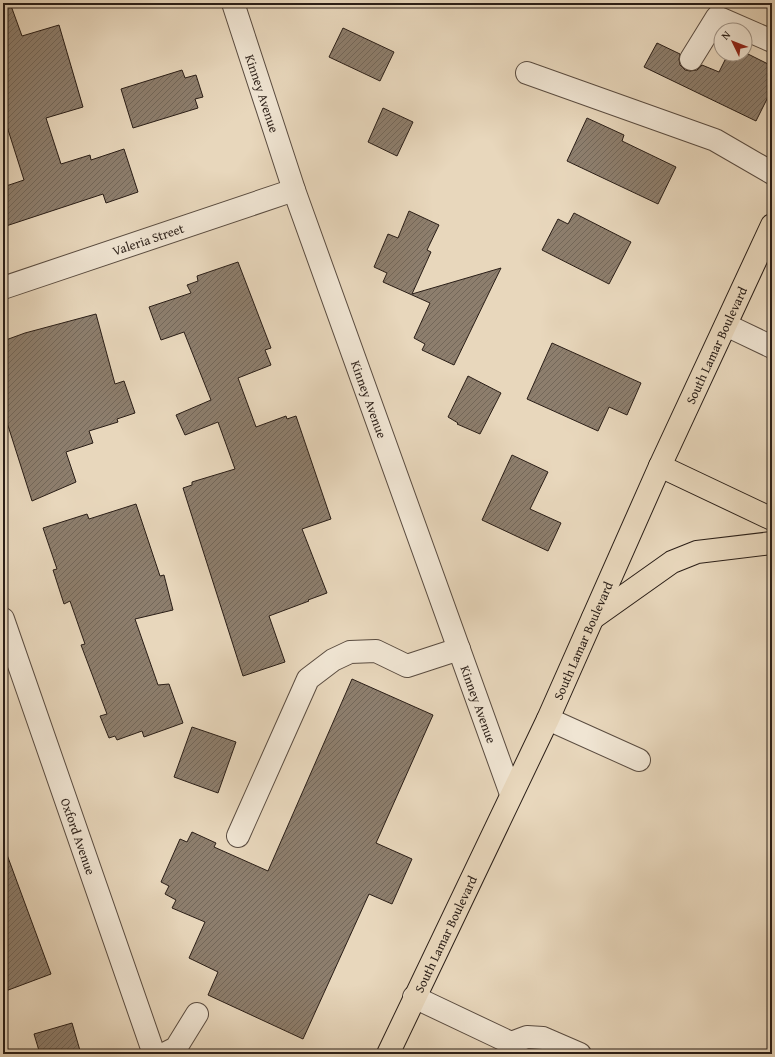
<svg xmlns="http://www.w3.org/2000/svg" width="775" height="1057" font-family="'Gentium Book Plus',serif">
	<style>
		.building { fill: url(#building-hatch); stroke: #2a1e17 }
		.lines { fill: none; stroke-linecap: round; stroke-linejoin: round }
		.minor-casing { stroke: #5a4c40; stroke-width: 24 }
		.major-casing { stroke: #2a1e17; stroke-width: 24 }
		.minor { stroke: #f0e5d3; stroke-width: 22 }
		.major { stroke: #e8d7bc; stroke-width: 22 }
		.labels { text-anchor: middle; stroke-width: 4; stroke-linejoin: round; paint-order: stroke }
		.street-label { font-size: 13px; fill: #2a1e17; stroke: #f0e5d3 }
	</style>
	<defs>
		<pattern id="building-hatch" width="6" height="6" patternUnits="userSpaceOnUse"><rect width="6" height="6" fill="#8d7e6d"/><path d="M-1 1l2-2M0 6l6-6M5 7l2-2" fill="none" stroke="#736759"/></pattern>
	</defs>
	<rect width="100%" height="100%" fill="#e8d7bc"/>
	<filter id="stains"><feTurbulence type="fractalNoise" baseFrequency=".005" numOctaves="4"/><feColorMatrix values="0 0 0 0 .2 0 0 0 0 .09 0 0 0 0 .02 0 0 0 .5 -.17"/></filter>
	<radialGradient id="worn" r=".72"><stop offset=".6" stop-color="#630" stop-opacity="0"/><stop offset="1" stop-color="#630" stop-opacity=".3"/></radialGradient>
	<g class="building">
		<polygon points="3,3 10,3 22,36 59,25 83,107 46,118 61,164 90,155 91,160 124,149 138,192 106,203 103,194 3,227 3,187 24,180 3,114"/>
		<polygon points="343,28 394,52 380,81 329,57"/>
		<polygon points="657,43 680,54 679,59 680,65 685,70 690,71 697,70 702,65 719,72 728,54 748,54 772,66 772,89 756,121 644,67"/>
		<polygon points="182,70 185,78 196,75 203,97 195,99 198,108 133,128 121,89"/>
		<polygon points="383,108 413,122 397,156 368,142"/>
		<polygon points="587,118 624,135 622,141 676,167 658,204 567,161"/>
		<polygon points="409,211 439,225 427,250 431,252 412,294 501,268 454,365 422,350 425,344 414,338 430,303 383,282 387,273 374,267 388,234 398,238"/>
		<polygon points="574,213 631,242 609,284 542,250 558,219 568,224"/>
		<polygon points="238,262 271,348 265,350 271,365 238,378 256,427 286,416 287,419 296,416 331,519 302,529 327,593 308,600 309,601 269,616 285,662 243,676 183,488 192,485 192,482 235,469 218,422 185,435 176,415 211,400 184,332 161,340 149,307 191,293 187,285 198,281 197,276"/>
		<polygon points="96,314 115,384 124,381 135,413 117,419 118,422 89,431 93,443 66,452 76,482 32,501 3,410 3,341 25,333"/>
		<polygon points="552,343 641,383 627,415 609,407 598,431 527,399"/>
		<polygon points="468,376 501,393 480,434 457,424 458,423 448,417"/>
		<polygon points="512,455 548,472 530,509 561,523 548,551 482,520"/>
		<polygon points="136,504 160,576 164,575 173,610 135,619 158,685 169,684 183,723 144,737 142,731 117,740 115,736 109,738 100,716 107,714 81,645 85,644 70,601 64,604 53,570 57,569 43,528 87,514 89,519"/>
		<polygon points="352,679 433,715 376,843 412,859 392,904 369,894 303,1039 208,995 218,972 189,958 205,922 172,908 176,900 165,894 169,886 161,882 180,839 187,842 192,832 216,843 214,847 268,871"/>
		<polygon points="192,727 236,742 218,793 174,777"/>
		<polygon points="3,852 6,852 51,974 3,992"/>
		<polygon points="72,1023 81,1054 40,1054 34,1034"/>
	</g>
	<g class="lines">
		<defs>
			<g id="minor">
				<path id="s1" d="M 233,3 L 294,190 L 511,794"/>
				<polyline points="691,59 717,17 772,41"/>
				<polyline points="527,73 715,140 772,173"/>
				<path id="s2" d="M 3,288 L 294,190"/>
				<polyline points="726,325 772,347"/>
				<path id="s3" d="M 3,619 L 154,1054"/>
				<polyline points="548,719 639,760"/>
				<polyline points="238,836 308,679 333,660 350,652 376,651 407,666 459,649"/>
				<polyline points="414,997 511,1043 527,1037 543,1038 580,1054"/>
				<polyline points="164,1054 176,1048 197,1014"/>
			</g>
			<g id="major">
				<polyline points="660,466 772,519"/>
				<polyline points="593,618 672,562 697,552 772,543"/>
				<path id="s4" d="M 388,1054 L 548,719 L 660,466 L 772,225"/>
			</g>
		</defs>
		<use href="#minor" class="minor-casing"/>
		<use href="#major" class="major-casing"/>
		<use href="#minor" class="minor"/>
		<use href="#major" class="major"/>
	</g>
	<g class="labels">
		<g class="street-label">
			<text dy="5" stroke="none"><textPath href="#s1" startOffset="95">Kinney Avenue</textPath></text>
			<text dy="5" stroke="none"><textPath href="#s2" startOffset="153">Valeria Street</textPath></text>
			<text dy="5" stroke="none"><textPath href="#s4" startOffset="781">South Lamar Boulevard</textPath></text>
			<text dy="5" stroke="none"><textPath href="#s1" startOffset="419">Kinney Avenue</textPath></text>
			<text dy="5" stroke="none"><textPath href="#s4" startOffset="457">South Lamar Boulevard</textPath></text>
			<text dy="5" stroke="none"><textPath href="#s1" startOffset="743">Kinney Avenue</textPath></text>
			<text dy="5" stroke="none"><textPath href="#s3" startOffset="230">Oxford Avenue</textPath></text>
			<text dy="5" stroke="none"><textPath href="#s4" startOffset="133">South Lamar Boulevard</textPath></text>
		</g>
	</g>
	<rect width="775" height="1057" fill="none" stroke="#e8d7bc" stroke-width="16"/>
	<rect x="4" y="4" width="767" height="1049" fill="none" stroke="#2a1e17" stroke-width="2"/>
	<rect x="8" y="8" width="759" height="1041" fill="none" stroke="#2a1e17"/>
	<g transform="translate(733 42) rotate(313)"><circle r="19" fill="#f0e5d3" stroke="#a19588"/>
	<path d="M0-3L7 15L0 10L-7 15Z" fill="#8f2418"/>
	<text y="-6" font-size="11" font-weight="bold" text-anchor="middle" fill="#2a1e17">N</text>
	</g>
	<rect width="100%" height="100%" filter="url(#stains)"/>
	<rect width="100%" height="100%" fill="url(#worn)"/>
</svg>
